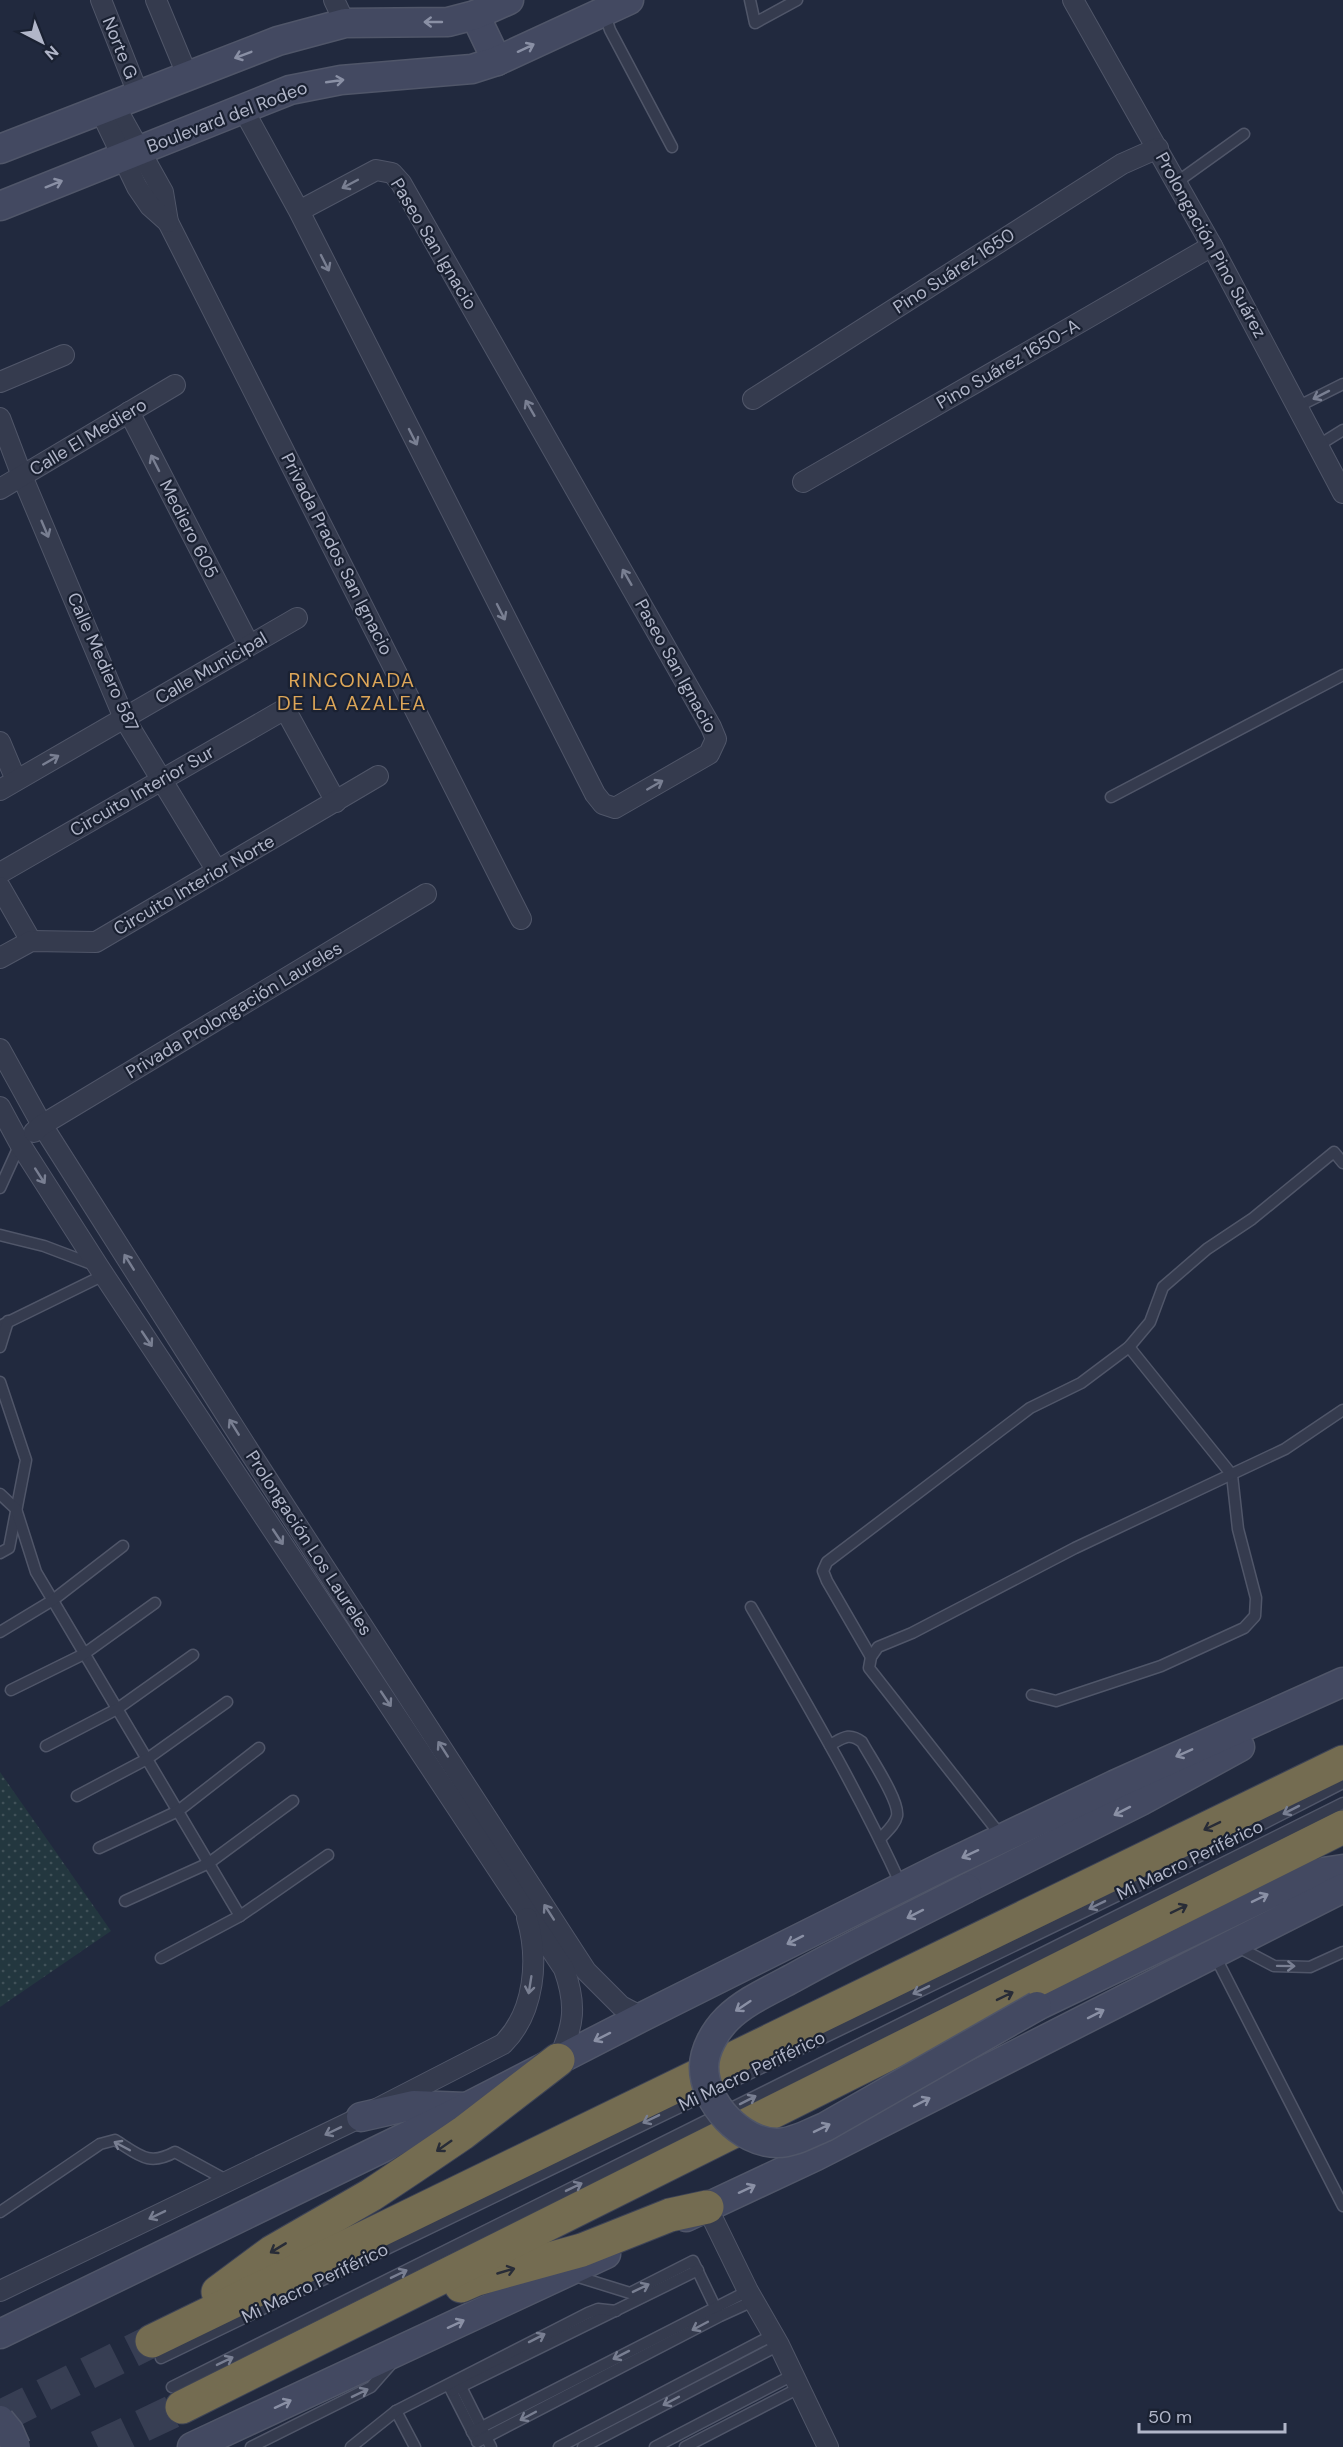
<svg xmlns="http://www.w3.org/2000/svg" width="1343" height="2447" font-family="'DM Sans',sans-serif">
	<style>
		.green { fill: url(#green-dots) }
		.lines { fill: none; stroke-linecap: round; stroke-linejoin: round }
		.highway-tunnel { stroke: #373e53; stroke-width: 33; stroke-dasharray: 33 16; stroke-linecap: butt }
		.lane-casing { stroke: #505669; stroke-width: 13 }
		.street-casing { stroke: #505669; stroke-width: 22 }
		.secondary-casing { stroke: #505669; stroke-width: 31 }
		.highway-casing { stroke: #3d4356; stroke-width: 35 }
		.lane { stroke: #353b4e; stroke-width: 10 }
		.street { stroke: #353b4e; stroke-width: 20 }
		.secondary { stroke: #434961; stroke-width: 28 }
		.highway { stroke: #746c51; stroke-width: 33 }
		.secondary-bridge-casing { stroke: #505669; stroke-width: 31; stroke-linecap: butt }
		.secondary-bridge { stroke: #434961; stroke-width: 28 }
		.oneway { stroke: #8a90a5 }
		.oneway2 { stroke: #797f92 }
		.oneway3 { stroke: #282c37 }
		.labels { text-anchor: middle; stroke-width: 4.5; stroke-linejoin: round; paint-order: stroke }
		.street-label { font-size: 18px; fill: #b1b6c9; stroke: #1a2132 }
		.neighbourhood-label { font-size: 20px; letter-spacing: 1.5px; fill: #dda658; stroke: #1a2132 }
	</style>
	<defs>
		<pattern id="green-dots" width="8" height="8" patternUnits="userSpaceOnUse" patternTransform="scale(1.5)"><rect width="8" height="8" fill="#23373f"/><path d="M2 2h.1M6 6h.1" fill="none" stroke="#415259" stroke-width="1.8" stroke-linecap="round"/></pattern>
	</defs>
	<rect width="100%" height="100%" fill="#21293e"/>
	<polygon class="green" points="0,1772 111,1931 0,2007"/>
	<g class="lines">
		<g class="highway-tunnel">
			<polyline points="0,2417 152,2341"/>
			<polyline points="98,2447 182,2407"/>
		</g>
		<defs>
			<g id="lane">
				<polyline points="750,0 755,23 797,0"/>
				<polyline points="604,12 610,30 672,147"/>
				<polyline points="1177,182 1244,134"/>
				<polyline points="1299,406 1343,384"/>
				<polyline points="1319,445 1343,430"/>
				<polyline points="1111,797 1343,675"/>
				<polyline points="0,1188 20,1144"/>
				<polyline points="0,1235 44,1246 97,1266"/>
				<polyline points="0,1326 104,1275"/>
				<polyline points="0,1347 8,1321"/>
				<polyline points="0,1382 26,1460 9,1548 0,1553"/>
				<polyline points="0,1494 16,1509 36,1572 240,1916"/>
				<path d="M 751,1607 C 804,1699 858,1790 902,1887"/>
				<polyline points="0,1632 53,1600 123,1546"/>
				<polyline points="871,1657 827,1581 823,1571 827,1562 1030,1408 1081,1383 1129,1347 1150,1322 1163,1287 1207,1249 1252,1219 1334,1152 1343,1163"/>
				<polyline points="11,1690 84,1654 155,1603"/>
				<polyline points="1032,1695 1056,1701 1161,1666 1244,1628 1255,1616 1256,1598 1238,1529 1232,1475 1129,1347"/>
				<path d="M 830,1745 C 843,1738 849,1732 862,1742 C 870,1757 900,1801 897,1816 C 895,1825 886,1832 880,1839"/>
				<polyline points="46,1746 117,1709 193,1655"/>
				<polyline points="77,1796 147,1759 227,1702"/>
				<polyline points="1002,1837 869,1668 871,1657 878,1647 912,1633 1075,1548 1285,1449 1343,1410"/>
				<polyline points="99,1848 178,1811 259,1748"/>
				<polyline points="125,1901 209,1863 293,1801"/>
				<polyline points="1236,1946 1274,1966 1310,1967 1343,1952"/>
				<polyline points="1214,1954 1343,2206"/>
				<polyline points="161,1958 240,1916 328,1855"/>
				<path d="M 0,2212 L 100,2144 L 115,2140 C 138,2154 148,2167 175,2152 L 228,2181"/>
				<polyline points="572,2275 630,2293 693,2261 718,2313"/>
				<polyline points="161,2358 1206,1853 1343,1783"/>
				<polyline points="459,2383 491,2447"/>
				<polyline points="449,2386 475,2437"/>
				<polyline points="172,2387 1343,1803"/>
				<polyline points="452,2391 698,2270"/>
				<polyline points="396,2411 415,2447"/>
				<polyline points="472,2432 748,2291"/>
				<polyline points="477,2442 720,2316 753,2301"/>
				<polyline points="251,2447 371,2387 393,2362"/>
				<polyline points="351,2447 396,2411 588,2313 598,2309 616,2311"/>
				<polyline points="559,2447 773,2335"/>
				<polyline points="583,2447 779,2345"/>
				<polyline points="655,2447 793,2375"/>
				<polyline points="685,2447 799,2388"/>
			</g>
			<g id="street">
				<polyline points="101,0 139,96"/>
				<polyline points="156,0 188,77"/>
				<polyline points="334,0 345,23"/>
				<polyline points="1073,0 1212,246 1343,493"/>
				<polyline points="115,106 163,192 168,222 521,919"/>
				<polyline points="243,109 299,211 595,794 603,804 615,808 709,754 716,739 711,727 401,183 392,173 376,170 299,211"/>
				<polyline points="100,110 137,187 150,206 168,222"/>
				<polyline points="0,382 64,355"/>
				<polyline points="753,399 1122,164 1158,148"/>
				<polyline points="129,412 249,645"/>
				<polyline points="0,418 22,476 124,718 217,871"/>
				<polyline points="803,482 1212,246"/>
				<polyline points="0,489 175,385"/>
				<polyline points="0,742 16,780"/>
				<polyline points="0,790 297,618"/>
				<polyline points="0,873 285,709 336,802"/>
				<polyline points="0,887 31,941"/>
				<polyline points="0,958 31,941 96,942 378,776"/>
				<polyline points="0,1049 42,1125 249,1451 586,1971 621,2006 642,2017"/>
				<path d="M 0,1107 L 20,1144 L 98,1266 L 564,1969 C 577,2005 574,2026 558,2060"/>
				<polyline points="34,1132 42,1125 426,894"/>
				<polyline points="707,2207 748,2291 779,2345 828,2447"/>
				<path d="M 0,2291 L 361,2117 L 503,2044 C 535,2012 539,1959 527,1918"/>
			</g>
			<g id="secondary">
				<polyline points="475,15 497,61"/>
				<polyline points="0,149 278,41 345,23 448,22 475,15 509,0"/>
				<polyline points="0,206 290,90 341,80 472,69 497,61 629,0"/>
				<polyline points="967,1888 1141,1801 1240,1747"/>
				<polyline points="1037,2006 1297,1881 1316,1873 1343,1869"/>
				<polyline points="361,2117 414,2105 465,2107"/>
				<polyline points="686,2217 816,2156 1343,1888"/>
				<polyline points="0,2334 467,2107 642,2017 942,1867 1114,1785 1343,1682"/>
				<polyline points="192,2447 606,2254"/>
			</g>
			<g id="highway">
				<polyline points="461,2286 477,2279 582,2250 670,2215 707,2207"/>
				<polyline points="218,2292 272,2252 371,2195 413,2167 463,2133 558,2060"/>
				<polyline points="152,2341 1343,1762"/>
				<polyline points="182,2407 1343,1827"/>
			</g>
		</defs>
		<use href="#lane" class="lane-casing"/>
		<use href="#street" class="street-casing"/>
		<use href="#secondary" class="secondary-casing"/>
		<use href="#highway" class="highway-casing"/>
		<use href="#lane" class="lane"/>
		<use href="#street" class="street"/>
		<use href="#secondary" class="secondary"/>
		<use href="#highway" class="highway"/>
		<defs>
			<g id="secondary-bridge">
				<path d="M 967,1888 C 909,1918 850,1946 793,1978 C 771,1990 745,2001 727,2019 C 715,2031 704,2050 704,2067 C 704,2103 741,2143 777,2143 C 794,2143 810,2133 825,2127 L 1037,2006"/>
				<polyline points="0,2420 9,2431 16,2447"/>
			</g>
		</defs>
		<use href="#secondary-bridge" class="secondary-bridge-casing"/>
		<use href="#secondary-bridge" class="secondary-bridge"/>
	</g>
	<defs><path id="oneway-shaft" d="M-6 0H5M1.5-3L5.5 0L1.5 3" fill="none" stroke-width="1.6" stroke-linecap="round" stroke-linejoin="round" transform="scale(1.5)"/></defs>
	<g class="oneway">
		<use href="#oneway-shaft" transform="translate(433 22) rotate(180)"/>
		<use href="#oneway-shaft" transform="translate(526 48) rotate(-25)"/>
		<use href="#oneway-shaft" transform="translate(243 55) rotate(159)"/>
		<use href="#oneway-shaft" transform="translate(335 81) rotate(-8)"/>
		<use href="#oneway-shaft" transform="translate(54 184) rotate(-22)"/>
		<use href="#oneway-shaft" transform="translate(1184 1753) rotate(156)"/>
		<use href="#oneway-shaft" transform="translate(1122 1811) rotate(153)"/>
		<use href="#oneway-shaft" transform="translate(970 1854) rotate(155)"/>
		<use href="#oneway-shaft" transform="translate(1260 1898) rotate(-26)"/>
		<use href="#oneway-shaft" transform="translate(915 1914) rotate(153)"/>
		<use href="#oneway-shaft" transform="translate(795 1940) rotate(153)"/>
		<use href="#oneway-shaft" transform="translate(743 2006) rotate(146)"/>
		<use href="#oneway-shaft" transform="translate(1096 2014) rotate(-27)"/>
		<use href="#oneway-shaft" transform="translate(602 2037) rotate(153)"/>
		<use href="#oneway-shaft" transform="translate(922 2102) rotate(-27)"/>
		<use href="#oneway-shaft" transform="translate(822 2128) rotate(-26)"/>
		<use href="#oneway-shaft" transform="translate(747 2189) rotate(-25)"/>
		<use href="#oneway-shaft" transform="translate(456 2324) rotate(-25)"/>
		<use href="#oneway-shaft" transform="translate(283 2404) rotate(-25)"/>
	</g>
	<g class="oneway2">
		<use href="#oneway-shaft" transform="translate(350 184) rotate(152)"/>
		<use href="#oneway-shaft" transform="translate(325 263) rotate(63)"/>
		<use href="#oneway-shaft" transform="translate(1321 395) rotate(153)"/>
		<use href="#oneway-shaft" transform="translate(530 408) rotate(-120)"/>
		<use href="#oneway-shaft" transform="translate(413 437) rotate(63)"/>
		<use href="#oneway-shaft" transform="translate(155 463) rotate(-117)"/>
		<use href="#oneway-shaft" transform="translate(45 529) rotate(67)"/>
		<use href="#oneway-shaft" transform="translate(627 577) rotate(-120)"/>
		<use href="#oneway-shaft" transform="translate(501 612) rotate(63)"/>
		<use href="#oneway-shaft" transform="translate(51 760) rotate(-30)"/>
		<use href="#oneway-shaft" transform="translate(655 785) rotate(-30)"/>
		<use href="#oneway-shaft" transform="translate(40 1176) rotate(57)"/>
		<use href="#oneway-shaft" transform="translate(129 1262) rotate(-122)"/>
		<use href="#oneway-shaft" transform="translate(147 1339) rotate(56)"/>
		<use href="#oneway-shaft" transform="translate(234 1427) rotate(-122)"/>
		<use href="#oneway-shaft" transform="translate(278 1537) rotate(56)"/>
		<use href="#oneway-shaft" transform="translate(386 1699) rotate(56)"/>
		<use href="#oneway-shaft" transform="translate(443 1749) rotate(-123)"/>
		<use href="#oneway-shaft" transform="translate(1291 1810) rotate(153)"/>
		<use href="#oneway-shaft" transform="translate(1097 1905) rotate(154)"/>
		<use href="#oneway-shaft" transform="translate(549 1912) rotate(-123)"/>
		<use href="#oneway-shaft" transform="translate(1286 1966) rotate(1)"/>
		<use href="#oneway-shaft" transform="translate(530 1985) rotate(99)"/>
		<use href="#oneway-shaft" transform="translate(921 1990) rotate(154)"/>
		<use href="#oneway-shaft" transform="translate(748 2100) rotate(-27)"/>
		<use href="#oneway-shaft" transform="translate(651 2119) rotate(154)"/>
		<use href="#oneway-shaft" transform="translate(333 2131) rotate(154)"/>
		<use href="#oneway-shaft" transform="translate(122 2146) rotate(-152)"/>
		<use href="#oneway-shaft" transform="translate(574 2187) rotate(-26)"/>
		<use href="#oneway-shaft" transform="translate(157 2215) rotate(154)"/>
		<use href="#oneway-shaft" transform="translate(399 2274) rotate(-26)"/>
		<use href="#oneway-shaft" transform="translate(641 2288) rotate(-26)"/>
		<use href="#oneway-shaft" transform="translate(700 2326) rotate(152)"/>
		<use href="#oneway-shaft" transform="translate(537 2338) rotate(-27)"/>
		<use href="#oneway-shaft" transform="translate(621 2355) rotate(153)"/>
		<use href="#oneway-shaft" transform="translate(225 2361) rotate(-26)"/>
		<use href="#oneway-shaft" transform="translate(360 2393) rotate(-26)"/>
		<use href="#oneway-shaft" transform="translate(671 2401) rotate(152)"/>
		<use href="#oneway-shaft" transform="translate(528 2416) rotate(152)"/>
	</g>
	<g class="oneway3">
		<use href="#oneway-shaft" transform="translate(1212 1826) rotate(154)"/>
		<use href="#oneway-shaft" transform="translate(1179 1909) rotate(-26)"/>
		<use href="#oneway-shaft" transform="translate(1005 1996) rotate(-26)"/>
		<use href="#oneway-shaft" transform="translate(444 2146) rotate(145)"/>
		<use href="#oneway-shaft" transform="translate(278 2248) rotate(149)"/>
		<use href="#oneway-shaft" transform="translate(506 2271) rotate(-16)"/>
	</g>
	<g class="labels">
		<g class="street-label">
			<text transform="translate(120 48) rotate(68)" y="6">Norte G</text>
			<text transform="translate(227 117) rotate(-21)" y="6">Boulevard del Rodeo</text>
			<text transform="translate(434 244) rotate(59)" y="6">Paseo San Ignacio</text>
			<text transform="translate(1211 245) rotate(61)" y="6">Prolongación Pino Suárez</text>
			<text transform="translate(954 271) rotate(-33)" y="6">Pino Suárez 1650</text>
			<text transform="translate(1008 364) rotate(-30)" y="6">Pino Suárez 1650-A</text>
			<text transform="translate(88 437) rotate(-31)" y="6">Calle El Mediero</text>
			<text transform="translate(189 529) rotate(63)" y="6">Mediero 605</text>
			<text transform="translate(337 554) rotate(63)" y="6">Privada Prados San Ignacio</text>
			<text transform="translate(103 662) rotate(66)" y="6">Calle Mediero 587</text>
			<text transform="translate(676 666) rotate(61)" y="6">Paseo San Ignacio</text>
			<text transform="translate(211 668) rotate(-30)" y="6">Calle Municipal</text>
			<text transform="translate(142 791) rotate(-30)" y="6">Circuito Interior Sur</text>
			<text transform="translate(194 885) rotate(-30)" y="6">Circuito Interior Norte</text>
			<text transform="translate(234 1010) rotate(-31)" y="6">Privada Prolongación Laureles</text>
			<text transform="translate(309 1543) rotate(57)" y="6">Prolongación Los Laureles</text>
			<text transform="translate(1190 1860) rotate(-26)" y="6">Mi Macro Periférico</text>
			<text transform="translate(752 2071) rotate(-26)" y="6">Mi Macro Periférico</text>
			<text transform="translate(315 2283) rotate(-26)" y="6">Mi Macro Periférico</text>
		</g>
		<g class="neighbourhood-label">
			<text x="352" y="687">RINCONADA<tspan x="352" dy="23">DE LA AZALEA</tspan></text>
		</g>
	</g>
	<g transform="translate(42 42) rotate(138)" stroke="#1a2132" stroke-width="4.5" paint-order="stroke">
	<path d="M0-4.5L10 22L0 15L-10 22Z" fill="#b1b6c9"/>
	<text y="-9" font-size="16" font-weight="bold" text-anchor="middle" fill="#b1b6c9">N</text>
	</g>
	<path d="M1139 2423v9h146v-9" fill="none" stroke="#b1b6c9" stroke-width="3"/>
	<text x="1148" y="2423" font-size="18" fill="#b1b6c9" stroke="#1a2132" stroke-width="4.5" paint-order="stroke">50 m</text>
</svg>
